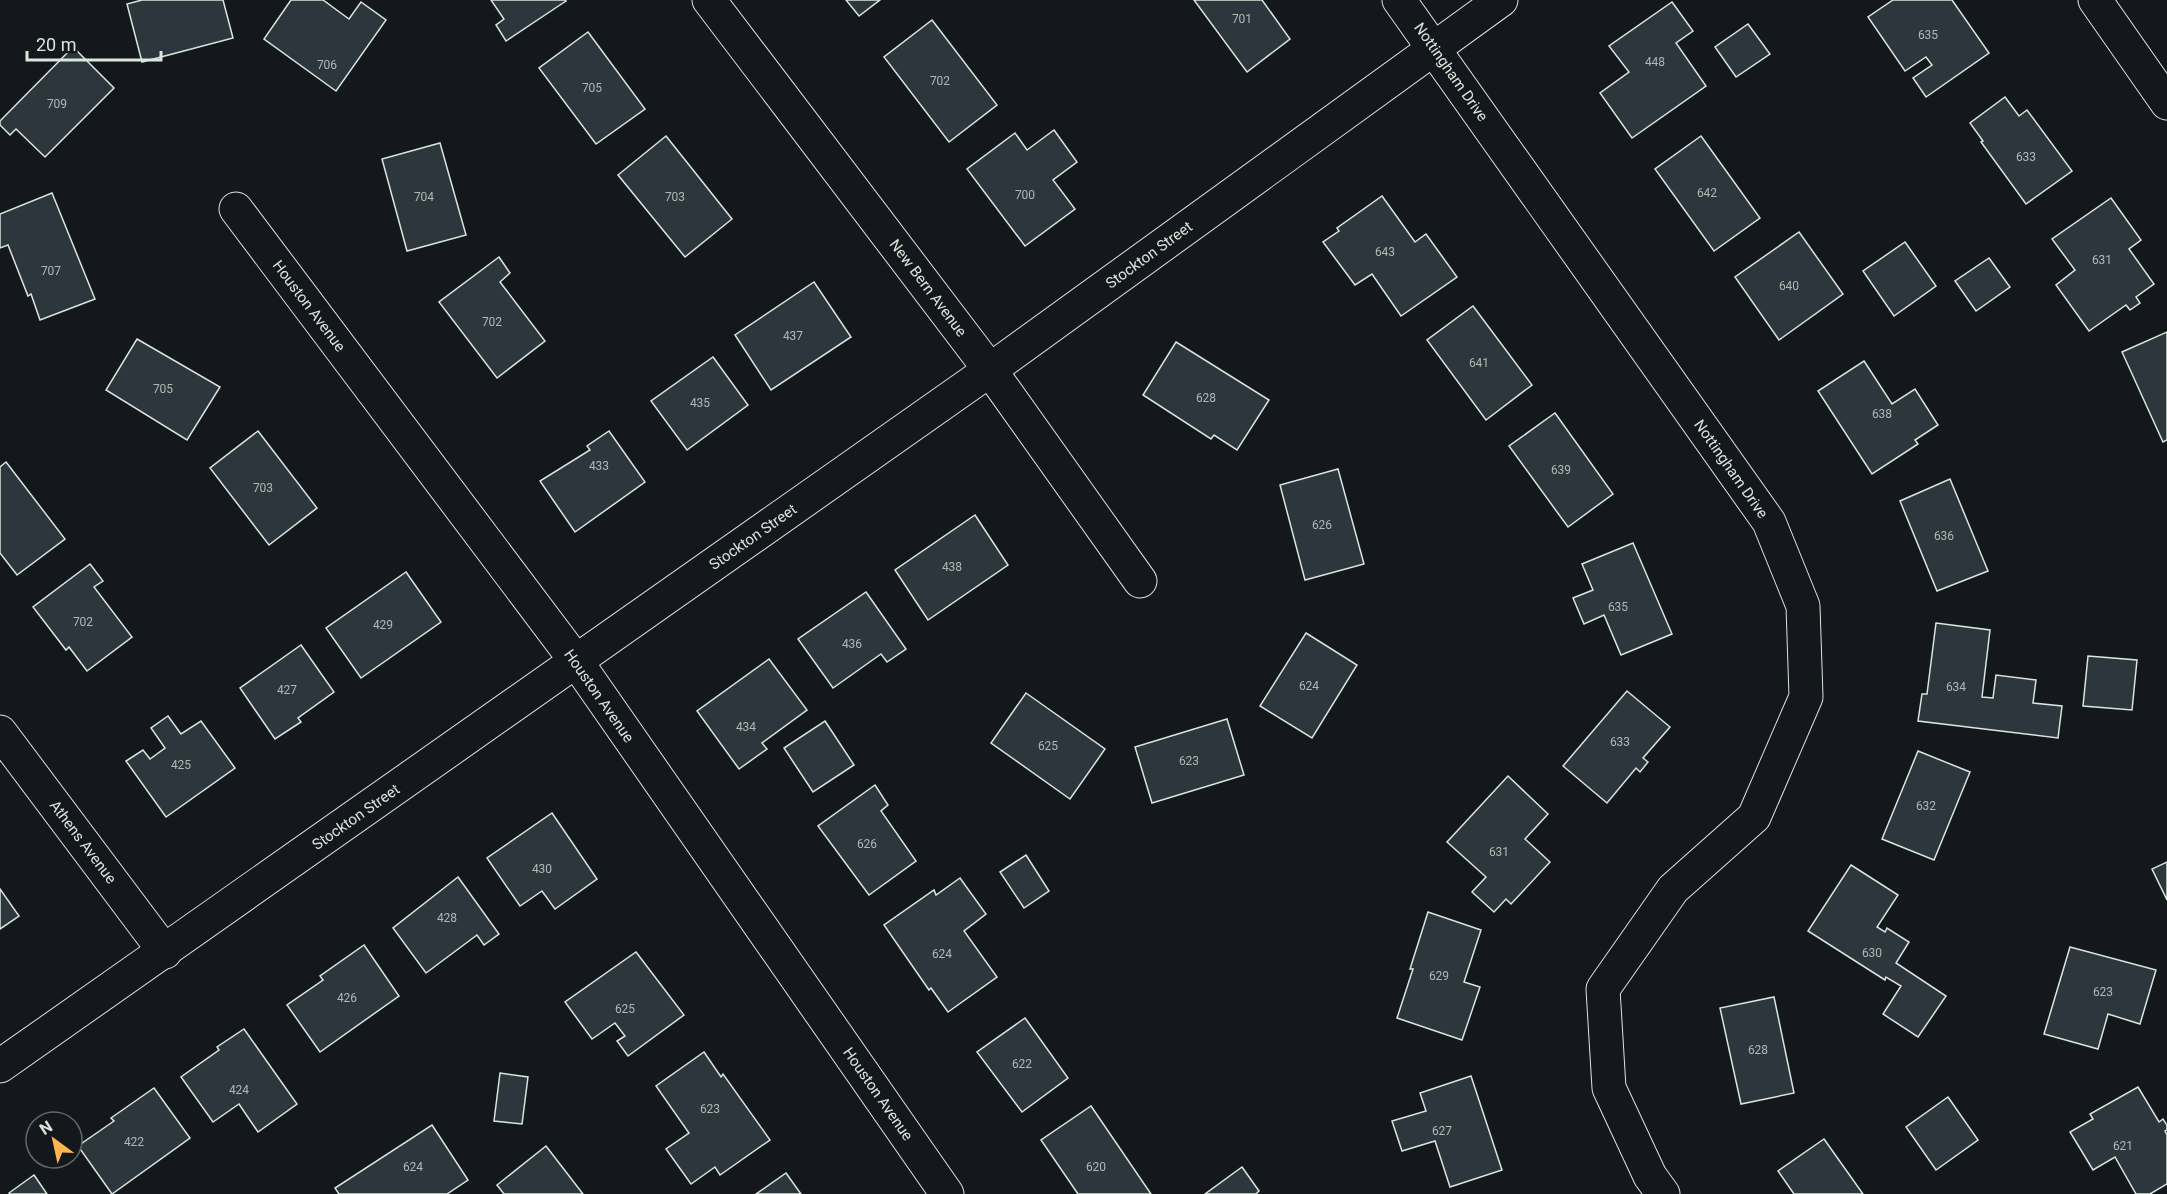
<svg xmlns="http://www.w3.org/2000/svg" width="2167" height="1194" font-family="Roboto,sans-serif">
	<style>
		.building { fill: #2c363c; stroke: #d8e6dc; stroke-width: 1.5 }
		.lines { fill: none; stroke-linecap: round; stroke-linejoin: round }
		.street-casing { stroke: #d8e6dc; stroke-width: 35 }
		.street { stroke: #14181c; stroke-width: 33 }
		.labels { text-anchor: middle; stroke-width: 4.5; stroke-linejoin: round; paint-order: stroke }
		.number-label { font-size: 12px; fill: #adbab4 }
		.street-label { font-size: 15px; fill: #d8e6dc; stroke: #14181c }
	</style>
	<rect width="100%" height="100%" fill="#14181c"/>
	<g class="building">
		<polygon points="142,0 223,0 233,38 142,62 127,4"/>
		<polygon points="291,0 323,0 349,19 361,2 386,20 336,91 264,39"/>
		<polygon points="491,0 565,0 566,1 506,41 496,25 504,19"/>
		<polygon points="846,0 880,0 859,16"/>
		<polygon points="1194,0 1262,0 1290,39 1247,72"/>
		<polygon points="1893,0 1952,0 1989,53 1926,97 1913,78 1932,65 1926,57 1905,71 1868,17"/>
		<polygon points="1672,2 1693,31 1676,43 1706,86 1632,138 1600,93 1629,72 1609,46"/>
		<polygon points="932,20 997,105 949,142 884,57"/>
		<polygon points="1748,24 1770,54 1736,77 1715,47"/>
		<polygon points="588,32 645,109 596,144 539,68"/>
		<polygon points="73,47 114,88 45,157 16,129 10,135 0,125 0,121"/>
		<polygon points="2005,97 2019,116 2027,110 2072,171 2026,204 1981,142 1983,141 1970,123"/>
		<polygon points="1054,130 1077,162 1053,180 1075,209 1025,246 967,169 1015,133 1027,150"/>
		<polygon points="666,136 732,219 685,257 618,175"/>
		<polygon points="1701,136 1760,218 1714,251 1655,169"/>
		<polygon points="440,143 466,235 407,251 382,159"/>
		<polygon points="52,193 95,299 40,320 31,294 28,296 8,245 0,248 0,214"/>
		<polygon points="1382,196 1415,242 1426,234 1457,277 1401,316 1372,274 1355,285 1323,242 1339,231 1337,228"/>
		<polygon points="2111,198 2141,240 2129,249 2154,284 2136,297 2140,303 2130,310 2126,305 2089,331 2056,285 2075,270 2052,239"/>
		<polygon points="1799,232 1843,294 1779,340 1735,277"/>
		<polygon points="1905,242 1936,286 1894,316 1863,271"/>
		<polygon points="499,257 510,273 500,282 545,341 497,378 439,302"/>
		<polygon points="1989,258 2010,287 1976,311 1955,281"/>
		<polygon points="814,282 851,337 771,390 735,335"/>
		<polygon points="1473,306 1532,385 1486,420 1427,340"/>
		<polygon points="2167,332 2167,440 2163,442 2122,352"/>
		<polygon points="137,339 220,387 187,440 106,390"/>
		<polygon points="1176,342 1269,400 1237,450 1214,435 1211,439 1143,395"/>
		<polygon points="713,357 748,405 687,450 651,401"/>
		<polygon points="1864,361 1892,404 1915,389 1938,425 1915,440 1918,444 1872,474 1818,391"/>
		<polygon points="1555,413 1613,494 1568,527 1509,446"/>
		<polygon points="258,431 317,508 269,545 210,468"/>
		<polygon points="609,431 645,482 575,532 540,481 590,450 587,446"/>
		<polygon points="6,462 65,539 17,575 0,553 0,467"/>
		<polygon points="1338,469 1364,564 1305,580 1280,485"/>
		<polygon points="1950,479 1988,571 1937,591 1900,501"/>
		<polygon points="975,515 1008,565 928,620 895,570"/>
		<polygon points="1633,543 1672,634 1621,655 1604,615 1584,624 1573,598 1593,590 1582,564"/>
		<polygon points="90,564 103,581 94,587 132,637 87,671 69,647 66,650 33,607"/>
		<polygon points="406,572 441,622 361,678 326,628"/>
		<polygon points="866,592 906,649 887,662 881,654 833,688 798,639"/>
		<polygon points="1936,623 1990,630 1982,697 1993,698 1996,675 2036,680 2033,703 2062,706 2058,738 1918,721 1922,694 1927,694"/>
		<polygon points="1306,633 1357,665 1312,738 1260,706"/>
		<polygon points="301,645 334,692 298,718 301,722 275,739 240,688"/>
		<polygon points="2088,656 2137,660 2132,710 2083,706"/>
		<polygon points="769,659 807,710 762,743 767,749 739,769 697,711"/>
		<polygon points="1627,691 1670,727 1643,758 1648,762 1640,772 1636,768 1607,803 1563,766"/>
		<polygon points="1026,693 1105,749 1070,799 991,743"/>
		<polygon points="168,716 181,734 201,721 235,768 166,817 126,761 143,750 150,759 165,748 151,728"/>
		<polygon points="1227,719 1244,775 1152,803 1135,747"/>
		<polygon points="825,721 854,765 813,792 784,748"/>
		<polygon points="1918,751 1970,772 1934,860 1882,839"/>
		<polygon points="1508,776 1548,814 1525,839 1550,862 1511,904 1506,899 1494,912 1472,892 1486,877 1447,842"/>
		<polygon points="875,785 888,805 881,811 916,861 869,895 818,826"/>
		<polygon points="552,813 597,879 555,909 542,891 520,906 487,858"/>
		<polygon points="1026,855 1049,891 1024,908 1000,872"/>
		<polygon points="2167,862 2167,900 2152,869"/>
		<polygon points="1851,865 1898,895 1877,927 1885,932 1887,928 1909,942 1896,963 1946,996 1918,1037 1883,1014 1901,986 1886,977 1885,980 1808,931"/>
		<polygon points="458,877 499,934 484,945 477,935 426,973 393,928"/>
		<polygon points="960,878 986,914 964,931 997,977 948,1012 931,988 929,990 884,925 934,890 936,895"/>
		<polygon points="0,889 19,916 0,929"/>
		<polygon points="1428,912 1481,930 1464,982 1480,987 1462,1040 1397,1018 1413,969 1410,969"/>
		<polygon points="364,945 399,996 320,1052 287,1005 323,980 320,976"/>
		<polygon points="2070,947 2156,970 2140,1024 2108,1014 2098,1049 2044,1034"/>
		<polygon points="636,952 684,1015 628,1056 617,1041 625,1036 615,1023 592,1039 565,1002"/>
		<polygon points="1774,997 1794,1093 1741,1104 1720,1008"/>
		<polygon points="1025,1018 1068,1078 1022,1112 977,1052"/>
		<polygon points="244,1029 297,1104 258,1132 239,1104 213,1122 181,1077 219,1050 217,1047"/>
		<polygon points="704,1052 721,1077 723,1074 770,1140 720,1175 715,1167 691,1184 666,1149 689,1133 656,1086"/>
		<polygon points="500,1073 528,1077 522,1124 494,1121"/>
		<polygon points="1471,1076 1502,1170 1450,1187 1435,1141 1402,1151 1392,1121 1426,1111 1420,1093"/>
		<polygon points="2138,1087 2159,1122 2163,1119 2167,1125 2167,1130 2165,1131 2167,1135 2167,1184 2150,1194 2136,1194 2115,1157 2093,1170 2070,1132 2093,1119 2090,1114"/>
		<polygon points="154,1088 190,1138 112,1194 78,1146 114,1121 111,1118"/>
		<polygon points="1948,1097 1978,1140 1936,1170 1906,1127"/>
		<polygon points="1091,1106 1151,1194 1078,1194 1041,1140"/>
		<polygon points="432,1125 468,1180 447,1194 339,1194 335,1188"/>
		<polygon points="1824,1139 1863,1194 1794,1194 1778,1171"/>
		<polygon points="546,1146 583,1194 504,1194 497,1185"/>
		<polygon points="1242,1167 1259,1191 1256,1194 1205,1194"/>
		<polygon points="786,1173 801,1194 756,1194"/>
		<polygon points="34,1175 47,1194 10,1194 9,1193"/>
	</g>
	<g class="lines">
		<defs>
			<g id="street">
				<polyline points="709,0 990,370 1140,581"/>
				<polyline points="1399,0 1769,522 1803,606 1806,697 1754,817 1673,889 1603,989 1609,1088 1650,1176 1663,1194"/>
				<polyline points="2095,0 2167,103"/>
				<polyline points="236,209 576,661 947,1194"/>
				<polyline points="0,732 165,952"/>
				<polyline points="0,1066 990,370 1501,0"/>
			</g>
		</defs>
		<use href="#street" class="street-casing"/>
		<use href="#street" class="street"/>
	</g>
	<g class="labels">
		<g class="number-label">
			<text x="1242" y="23">701</text>
			<text x="1928" y="39">635</text>
			<text x="1655" y="66">448</text>
			<text x="327" y="69">706</text>
			<text x="940" y="85">702</text>
			<text x="592" y="92">705</text>
			<text x="57" y="108">709</text>
			<text x="2026" y="161">633</text>
			<text x="1707" y="197">642</text>
			<text x="1025" y="199">700</text>
			<text x="424" y="201">704</text>
			<text x="675" y="201">703</text>
			<text x="1385" y="256">643</text>
			<text x="2102" y="264">631</text>
			<text x="51" y="275">707</text>
			<text x="1789" y="290">640</text>
			<text x="492" y="326">702</text>
			<text x="793" y="340">437</text>
			<text x="1479" y="367">641</text>
			<text x="163" y="393">705</text>
			<text x="1206" y="402">628</text>
			<text x="700" y="407">435</text>
			<text x="1882" y="418">638</text>
			<text x="599" y="470">433</text>
			<text x="1561" y="474">639</text>
			<text x="263" y="492">703</text>
			<text x="1322" y="529">626</text>
			<text x="1944" y="540">636</text>
			<text x="952" y="571">438</text>
			<text x="1618" y="611">635</text>
			<text x="83" y="626">702</text>
			<text x="383" y="629">429</text>
			<text x="852" y="648">436</text>
			<text x="1309" y="690">624</text>
			<text x="1956" y="691">634</text>
			<text x="287" y="694">427</text>
			<text x="746" y="731">434</text>
			<text x="1620" y="746">633</text>
			<text x="1048" y="750">625</text>
			<text x="1189" y="765">623</text>
			<text x="181" y="769">425</text>
			<text x="1926" y="810">632</text>
			<text x="867" y="848">626</text>
			<text x="1499" y="856">631</text>
			<text x="542" y="873">430</text>
			<text x="447" y="922">428</text>
			<text x="1872" y="957">630</text>
			<text x="942" y="958">624</text>
			<text x="1439" y="980">629</text>
			<text x="2103" y="996">623</text>
			<text x="347" y="1002">426</text>
			<text x="625" y="1013">625</text>
			<text x="1758" y="1054">628</text>
			<text x="1022" y="1068">622</text>
			<text x="239" y="1094">424</text>
			<text x="710" y="1113">623</text>
			<text x="1442" y="1135">627</text>
			<text x="134" y="1146">422</text>
			<text x="2123" y="1150">621</text>
			<text x="413" y="1171">624</text>
			<text x="1096" y="1171">620</text>
		</g>
		<g class="street-label">
			<text transform="translate(1451 72) rotate(55)" y="5">Nottingham Drive</text>
			<text transform="translate(1149 255) rotate(-36)" y="5">Stockton Street</text>
			<text transform="translate(928 288) rotate(53)" y="5">New Bern Avenue</text>
			<text transform="translate(309 306) rotate(53)" y="5">Houston Avenue</text>
			<text transform="translate(1731 469) rotate(55)" y="5">Nottingham Drive</text>
			<text transform="translate(753 537) rotate(-35)" y="5">Stockton Street</text>
			<text transform="translate(599 696) rotate(55)" y="5">Houston Avenue</text>
			<text transform="translate(356 817) rotate(-35)" y="5">Stockton Street</text>
			<text transform="translate(83 842) rotate(53)" y="5">Athens Avenue</text>
			<text transform="translate(878 1094) rotate(55)" y="5">Houston Avenue</text>
		</g>
	</g>
	<g transform="translate(54 1140) rotate(327)"><circle r="28" fill="#14181c" stroke="#626a69" stroke-width="1.5"/>
	<path d="M0-4.5L10 22L0 15L-10 22Z" fill="#ffb74d"/>
	<text y="-9" font-size="16" font-weight="bold" text-anchor="middle" fill="#d8e6dc">N</text>
	</g>
	<path d="M27 51v9h134v-9" fill="none" stroke="#d8e6dc" stroke-width="3"/>
	<text x="36" y="51" font-size="18" fill="#d8e6dc" stroke="#14181c" stroke-width="4.5" paint-order="stroke">20 m</text>
</svg>
